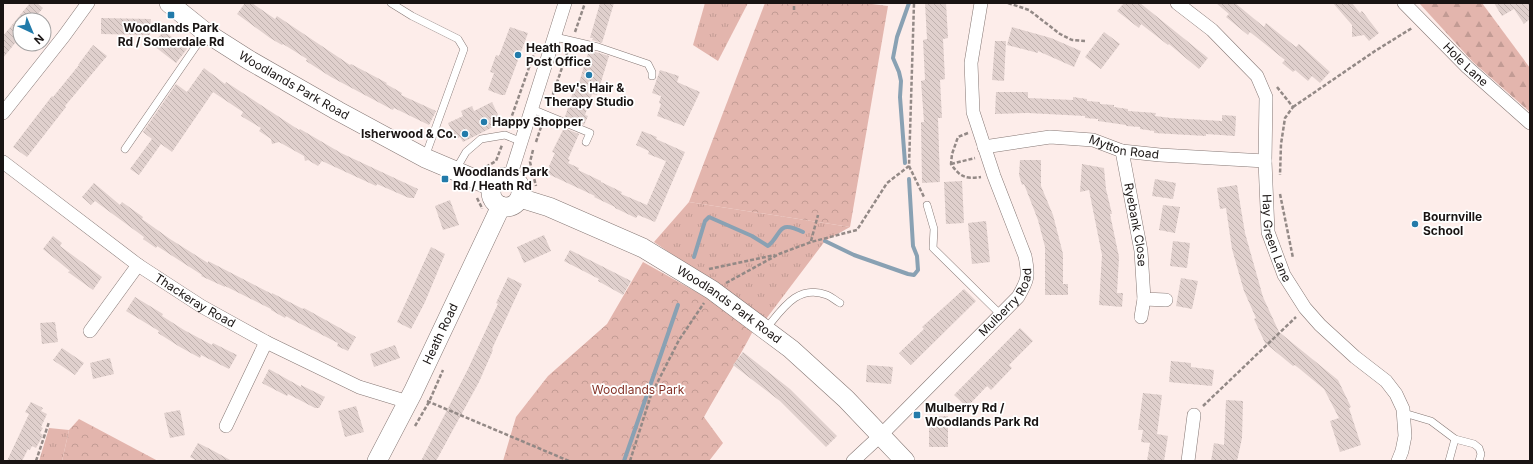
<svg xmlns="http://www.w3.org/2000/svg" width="1533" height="464" font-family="Inter,sans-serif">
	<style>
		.grass { fill: url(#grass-tufts) }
		.forest { fill: url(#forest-firs) }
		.park { fill: url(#park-crowns) }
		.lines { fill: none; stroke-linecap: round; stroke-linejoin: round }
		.stream { stroke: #89a1b3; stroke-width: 4 }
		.building { fill: url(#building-back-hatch) }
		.lane-casing { stroke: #867875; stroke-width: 8 }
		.street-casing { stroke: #867875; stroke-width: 14 }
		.secondary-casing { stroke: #867875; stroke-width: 20 }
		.path { stroke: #938986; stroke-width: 2.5; stroke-dasharray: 4 2; stroke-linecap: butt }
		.lane { stroke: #fff; stroke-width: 7 }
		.street { stroke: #fff; stroke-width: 13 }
		.secondary { stroke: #fff; stroke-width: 19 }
		.poi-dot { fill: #227baa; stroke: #fff; stroke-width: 1.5 }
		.labels { text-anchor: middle; stroke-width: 3.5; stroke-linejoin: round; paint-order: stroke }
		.poi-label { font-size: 12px; font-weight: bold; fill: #191413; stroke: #fff; text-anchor: start }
		.street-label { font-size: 12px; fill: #191413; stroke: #fff }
		.park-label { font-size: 12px; fill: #853328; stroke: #fff }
	</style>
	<defs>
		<pattern id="grass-tufts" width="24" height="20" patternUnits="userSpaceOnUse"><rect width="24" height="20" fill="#e3b5ad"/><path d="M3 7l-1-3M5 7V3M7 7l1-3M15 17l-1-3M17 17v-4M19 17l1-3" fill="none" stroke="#c29b94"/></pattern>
		<pattern id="forest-firs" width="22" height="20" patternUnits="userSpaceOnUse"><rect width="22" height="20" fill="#e3b5ad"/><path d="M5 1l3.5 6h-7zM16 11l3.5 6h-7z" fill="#c29b94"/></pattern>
		<pattern id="park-crowns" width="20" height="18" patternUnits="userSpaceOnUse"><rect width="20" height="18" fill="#e3b5ad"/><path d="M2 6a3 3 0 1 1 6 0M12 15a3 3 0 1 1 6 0" fill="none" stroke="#c29b94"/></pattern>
		<pattern id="building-back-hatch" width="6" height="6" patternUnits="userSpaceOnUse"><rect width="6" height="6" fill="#e0d0cd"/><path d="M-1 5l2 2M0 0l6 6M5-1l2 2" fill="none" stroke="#c0b2af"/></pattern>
	</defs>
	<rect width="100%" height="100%" fill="#fdedea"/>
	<g class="grass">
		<polygon points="705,3 748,3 718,61 693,45"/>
		<polygon points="689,202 850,227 825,241 766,319 654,242"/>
		<polygon points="49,428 69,430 62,461 39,461"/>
	</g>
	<polygon class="forest" points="1419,3 1482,3 1530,68 1530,112 1473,62"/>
	<g class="park">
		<polygon points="765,3 864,3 888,6 850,227 689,202"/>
		<path d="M 643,262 L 709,299 L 753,331 C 738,360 720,388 704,417 L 723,443 L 709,461 L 503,461 L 516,417 L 548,376 L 607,324 Z"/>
		<polygon points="79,419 158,461 62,461 69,430"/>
	</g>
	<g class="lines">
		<g class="stream">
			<polyline points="905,163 900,97 901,81 899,72 893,58 897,37 909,3"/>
			<polyline points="825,241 854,255 908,274 914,275 918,270 917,256 913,246 909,179"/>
			<path d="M 694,257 L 705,221 L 709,217 L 752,236 L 768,246 C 783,234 776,219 803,232"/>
			<polyline points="624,461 678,305"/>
		</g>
	</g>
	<g class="building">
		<polygon points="30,3 37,3 43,8 33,20 20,20 20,37 3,58 3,36"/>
		<polygon points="245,3 252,3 275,19 277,16 350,65 351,64 387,83 386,84 402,93 401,95 436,111 429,125 394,108 393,110 331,77 306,61 307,59 283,44 282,45 270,38 237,14"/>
		<polygon points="600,3 614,3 602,43 592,40 593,38 590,38"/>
		<polygon points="925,3 946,3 948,38 943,39 945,79 940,80 942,118 938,118 940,182 922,183 921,122 924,122 921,81 925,80 923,40 927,39"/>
		<polygon points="1124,3 1140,3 1208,58 1199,69 1169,44 1168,45 1141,24 1139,28 1117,11"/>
		<polygon points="1216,3 1235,3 1264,27 1266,23 1296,47 1299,44 1330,72 1320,83 1312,76 1308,81 1295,70 1293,72 1282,63 1285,60 1250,32 1248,35 1226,17 1229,14"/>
		<polygon points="1333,3 1352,3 1360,13 1362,11 1379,33 1369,41 1364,35 1352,37 1352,25"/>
		<polygon points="1494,3 1530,3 1530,19 1524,24 1514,9 1502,16"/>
		<polygon points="101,18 151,19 150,35 101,34"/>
		<polygon points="510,27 528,33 505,95 501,95 488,90 494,73 490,72 496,55 499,56"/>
		<polygon points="1012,27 1051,38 1081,51 1074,67 1038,51 1038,53 1007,45"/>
		<polygon points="164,31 187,49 176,63 154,46 154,42"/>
		<polygon points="1104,32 1120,44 1101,69 1085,57"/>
		<polygon points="995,41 1006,41 1004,81 992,80"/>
		<polygon points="93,45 107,56 65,106 66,107 27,157 13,147 52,96 53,97 79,65 78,65"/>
		<polygon points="589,50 609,56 597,95 592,94 585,115 588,116 584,125 565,117 575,85 578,86"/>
		<polygon points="204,68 225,84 226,82 299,130 300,129 341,153 418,189 414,198 409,198 377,184 376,186 322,161 318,166 308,160 305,161 304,156 279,142 272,144 271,139 259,131 261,128 241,116 243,112 213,92 172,152 161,144 139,175 130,169 152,139 143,132 176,84 187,92"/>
		<polygon points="660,70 679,76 677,82 700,92 684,126 657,116 661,104 659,103 661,96 652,93"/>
		<polygon points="996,92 1028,92 1028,98 1073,100 1073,97 1087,99 1087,101 1100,102 1100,104 1114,105 1114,107 1128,109 1128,111 1156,113 1155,116 1171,118 1222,121 1222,115 1236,116 1235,136 1206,134 1206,136 1154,133 1154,131 1140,129 1140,127 1126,126 1126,125 1098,121 1098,119 1085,118 1085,116 1028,113 995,114"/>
		<polygon points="492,102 500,119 495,121 497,125 463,142 460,137 456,139 448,123 463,116 461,111 472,106 474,111"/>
		<polygon points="564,128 579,134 568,159 570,160 568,163 579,168 578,170 601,181 601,182 622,192 621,194 647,205 666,161 648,154 649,151 636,145 642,131 657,137 656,139 685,152 655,222 638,215 636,218 615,208 615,207 594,197 595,196 546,173 555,153 552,152"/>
		<polygon points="1020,160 1041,160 1041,186 1053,215 1063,254 1063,284 1068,284 1068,295 1045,295 1045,247 1038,220 1024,184 1022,185 1019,175"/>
		<polygon points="1082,164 1104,168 1106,189 1112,214 1110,214 1119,257 1117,293 1123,293 1122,307 1099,305 1102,255 1089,190 1080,192"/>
		<polygon points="1155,179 1176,183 1173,199 1152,196"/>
		<polygon points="962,181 964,223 946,224 944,182"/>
		<polygon points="94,183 120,205 122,202 143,217 142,219 170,239 208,263 208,261 272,294 272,293 303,309 304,308 356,337 348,351 337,346 338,343 291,319 286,316 285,318 271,310 271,309 225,286 225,287 201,276 202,275 157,246 156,248 143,239 144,237 95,201 91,205 82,197"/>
		<polygon points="1237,185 1245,233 1263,297 1279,332 1338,380 1351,407 1349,408 1361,445 1340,452 1330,421 1339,418 1324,389 1295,365 1293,366 1265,343 1254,319 1256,318 1244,291 1232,249 1226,208 1220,209 1217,188"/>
		<polygon points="450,200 459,225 443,230 435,206"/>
		<polygon points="1163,205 1180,207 1175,233 1159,230"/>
		<polygon points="986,221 990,262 972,264 968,223"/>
		<polygon points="544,235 551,251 524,263 517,247"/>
		<polygon points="53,236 62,243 60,246 102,277 93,290 68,272 70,271 43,249"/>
		<polygon points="1173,241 1190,243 1187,268 1170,266"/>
		<polygon points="431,247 445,254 425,302 411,329 397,322"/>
		<polygon points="570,250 631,281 623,295 598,281 599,279 564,261"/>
		<polygon points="508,277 522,284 492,349 493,350 479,382 436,461 421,461 468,369 498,304 496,303"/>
		<polygon points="1181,278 1198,281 1192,309 1176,306"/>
		<polygon points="964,289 976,301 911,365 899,353 924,329 922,327"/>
		<polygon points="135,297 163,314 162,316 184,330 212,345 213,343 237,355 229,369 201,355 200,358 180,347 158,333 159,331 126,311"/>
		<polygon points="55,322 58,342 42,344 40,323"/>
		<polygon points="1020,328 1033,341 1009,365 1012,368 991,390 987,386 967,407 954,395"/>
		<polygon points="395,345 400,358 374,367 370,354"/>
		<polygon points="62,348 84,363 75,375 53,360"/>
		<polygon points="743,352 790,389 837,436 826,447 780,401 733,365"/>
		<polygon points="110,358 114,374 93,379 90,363"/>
		<polygon points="1171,361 1191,363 1191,367 1214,370 1212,386 1169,382"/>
		<polygon points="867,365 893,367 891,384 866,382"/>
		<polygon points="269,369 301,387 301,385 325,397 319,408 315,408 288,394 287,396 262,383"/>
		<polygon points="1143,393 1162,395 1157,434 1168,436 1164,461 1147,461 1150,443 1141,442 1143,430 1138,430"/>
		<polygon points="1226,400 1243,401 1242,438 1237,461 1211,461 1214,443 1224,445"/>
		<polygon points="31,402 43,408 41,411 47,414 41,427 43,428 40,433 43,435 36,448 32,446 30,450 28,449 22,461 7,461 29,414 25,412"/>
		<polygon points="356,406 364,432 345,437 338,411"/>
		<polygon points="180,410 185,435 170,438 164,413"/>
		<polygon points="948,416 948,447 929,447 929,417"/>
		<polygon points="198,443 210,449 232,461 197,461 190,457"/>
	</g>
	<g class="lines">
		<defs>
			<g id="lane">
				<polyline points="391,3 412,16 458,39 464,49 425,157"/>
				<polyline points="555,37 598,47 648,64 652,72 652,76"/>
				<polyline points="532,109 590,133 586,142"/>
				<polyline points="125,149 205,33"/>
				<polyline points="455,171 466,152 481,139 505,135 522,142"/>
				<polyline points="927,205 934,229 933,248 1000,314"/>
				<path d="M 765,330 C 781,311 797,283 827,295 C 832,297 836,301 840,303"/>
				<polyline points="1404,413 1431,421 1455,439 1474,444 1479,448 1481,454 1479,461"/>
				<polyline points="1449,461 1455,439"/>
			</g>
			<g id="street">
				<path id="s1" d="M 1177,3 L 1212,30 L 1257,76 L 1266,97 L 1265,161 L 1268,232 L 1284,275 L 1305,308 L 1320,325 L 1355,357 L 1386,381 L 1396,394 L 1403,409 L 1405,436 L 1402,451 L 1398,461"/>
				<path id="s2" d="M 1404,3 L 1467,67 L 1530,123"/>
				<polyline points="3,113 64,36 88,3"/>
				<path id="s3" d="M 984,147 L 1050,137 L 1093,140 L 1122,151 L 1160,155 L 1265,161"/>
				<path id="s4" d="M 1122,151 L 1141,251 L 1144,299 L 1166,300"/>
				<path id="s5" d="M 3,162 L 138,265 L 201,306 L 266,342 L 359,387 L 408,402"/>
				<polyline points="510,177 565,3"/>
				<polyline points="1141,317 1144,299"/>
				<polyline points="90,331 138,265"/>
				<polyline points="226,426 266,342"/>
				<path id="s6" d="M 853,461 L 881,435 L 1018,297 C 1028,280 1029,276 1025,256 L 994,176 L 973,112 L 971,63 L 981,3"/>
				<polyline points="1188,461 1194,415"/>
			</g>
			<g id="secondary">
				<path id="s7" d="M 169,3 L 205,32 L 249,60 L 338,111 L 425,158 L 491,186"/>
				<circle cx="506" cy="192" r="15"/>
				<path id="s8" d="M 520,198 L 549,207 L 643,248 L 712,290 L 791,349 L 846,399 L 905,461"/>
				<path id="s9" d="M 377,461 L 413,392 L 501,206"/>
			</g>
		</defs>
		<use href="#lane" class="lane-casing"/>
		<use href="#street" class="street-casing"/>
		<use href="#secondary" class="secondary-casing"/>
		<g class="path">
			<polyline points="1008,3 1029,10 1060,34 1072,40 1085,41"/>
			<polyline points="794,10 794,3"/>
			<polyline points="575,32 585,3"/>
			<polyline points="1277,87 1293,107 1285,118 1281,144 1280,175"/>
			<polyline points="549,106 568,50"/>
			<polyline points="1293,107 1375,51 1412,28"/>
			<polyline points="508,127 537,45"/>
			<path d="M 968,133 L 958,137 L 952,154 L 951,164 C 960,177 965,179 981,177"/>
			<polyline points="536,142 542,124"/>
			<polyline points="533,150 530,162 536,186"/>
			<polyline points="951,164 975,158"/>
			<polyline points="909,166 924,197"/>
			<polyline points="486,167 496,161 502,145"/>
			<polyline points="1280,194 1293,258"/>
			<polyline points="477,198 482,208 482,209"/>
			<polyline points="811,241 818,215"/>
			<polyline points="709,269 775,255"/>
			<polyline points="726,283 779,254 811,242 857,230 887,183 909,166 914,3"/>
			<polyline points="427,401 569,461"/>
			<polyline points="1203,406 1296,317"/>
			<polyline points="415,426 429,402 443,370"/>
			<polyline points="36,461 49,422"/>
			<polyline points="630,461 651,395 679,340 704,303"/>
		</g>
		<use href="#lane" class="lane"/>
		<use href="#street" class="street"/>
		<use href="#secondary" class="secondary"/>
	</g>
	<g class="poi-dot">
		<rect x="167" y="11" width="8" height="8" rx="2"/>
		<circle cx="518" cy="55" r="4"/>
		<circle cx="589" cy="75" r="4"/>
		<circle cx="484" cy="122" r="4"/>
		<circle cx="465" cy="134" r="4"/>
		<rect x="441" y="175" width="8" height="8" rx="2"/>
		<circle cx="1415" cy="224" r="4"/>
		<rect x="913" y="411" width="8" height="8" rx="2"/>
	</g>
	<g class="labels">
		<g class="poi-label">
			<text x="171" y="32" text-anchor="middle">Woodlands Park<tspan x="171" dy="14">Rd / Somerdale Rd</tspan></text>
			<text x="526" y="52">Heath Road<tspan x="526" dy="14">Post Office</tspan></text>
			<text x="589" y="92" text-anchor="middle">Bev's Hair &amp;<tspan x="589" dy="14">Therapy Studio</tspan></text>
			<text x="492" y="126">Happy Shopper</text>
			<text x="457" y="138" text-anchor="end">Isherwood &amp; Co.</text>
			<text x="453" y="176">Woodlands Park<tspan x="453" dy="14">Rd / Heath Rd</tspan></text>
			<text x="1423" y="221">Bournville<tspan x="1423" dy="14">School</tspan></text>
			<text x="925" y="412">Mulberry Rd /<tspan x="925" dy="14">Woodlands Park Rd</tspan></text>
		</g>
		<g class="street-label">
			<text dy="4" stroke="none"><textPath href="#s2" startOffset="87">Hole Lane</textPath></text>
			<text dy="4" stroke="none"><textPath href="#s7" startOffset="150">Woodlands Park Road</textPath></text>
			<text dy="4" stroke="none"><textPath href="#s3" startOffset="142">Mytton Road</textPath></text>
			<text dy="4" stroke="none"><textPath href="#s4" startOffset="75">Ryebank Close</textPath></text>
			<text dy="4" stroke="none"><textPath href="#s1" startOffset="274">Hay Green Lane</textPath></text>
			<text dy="4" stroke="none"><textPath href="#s5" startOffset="237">Thackeray Road</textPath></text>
			<text dy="4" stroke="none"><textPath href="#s6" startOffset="222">Mulberry Road</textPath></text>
			<text dy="4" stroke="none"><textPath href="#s8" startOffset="236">Woodlands Park Road</textPath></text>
			<text dy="4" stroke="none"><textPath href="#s9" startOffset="142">Heath Road</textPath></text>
		</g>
		<g class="park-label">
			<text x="638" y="394">Woodlands Park</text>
		</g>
	</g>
	<rect width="1533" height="464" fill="none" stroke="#191413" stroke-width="8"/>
	<g transform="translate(32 32) rotate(136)"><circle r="19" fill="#ffffff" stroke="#a3a1a1"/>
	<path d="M0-3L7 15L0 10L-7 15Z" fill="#227baa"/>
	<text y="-6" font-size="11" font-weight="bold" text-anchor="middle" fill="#191413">N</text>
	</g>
</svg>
